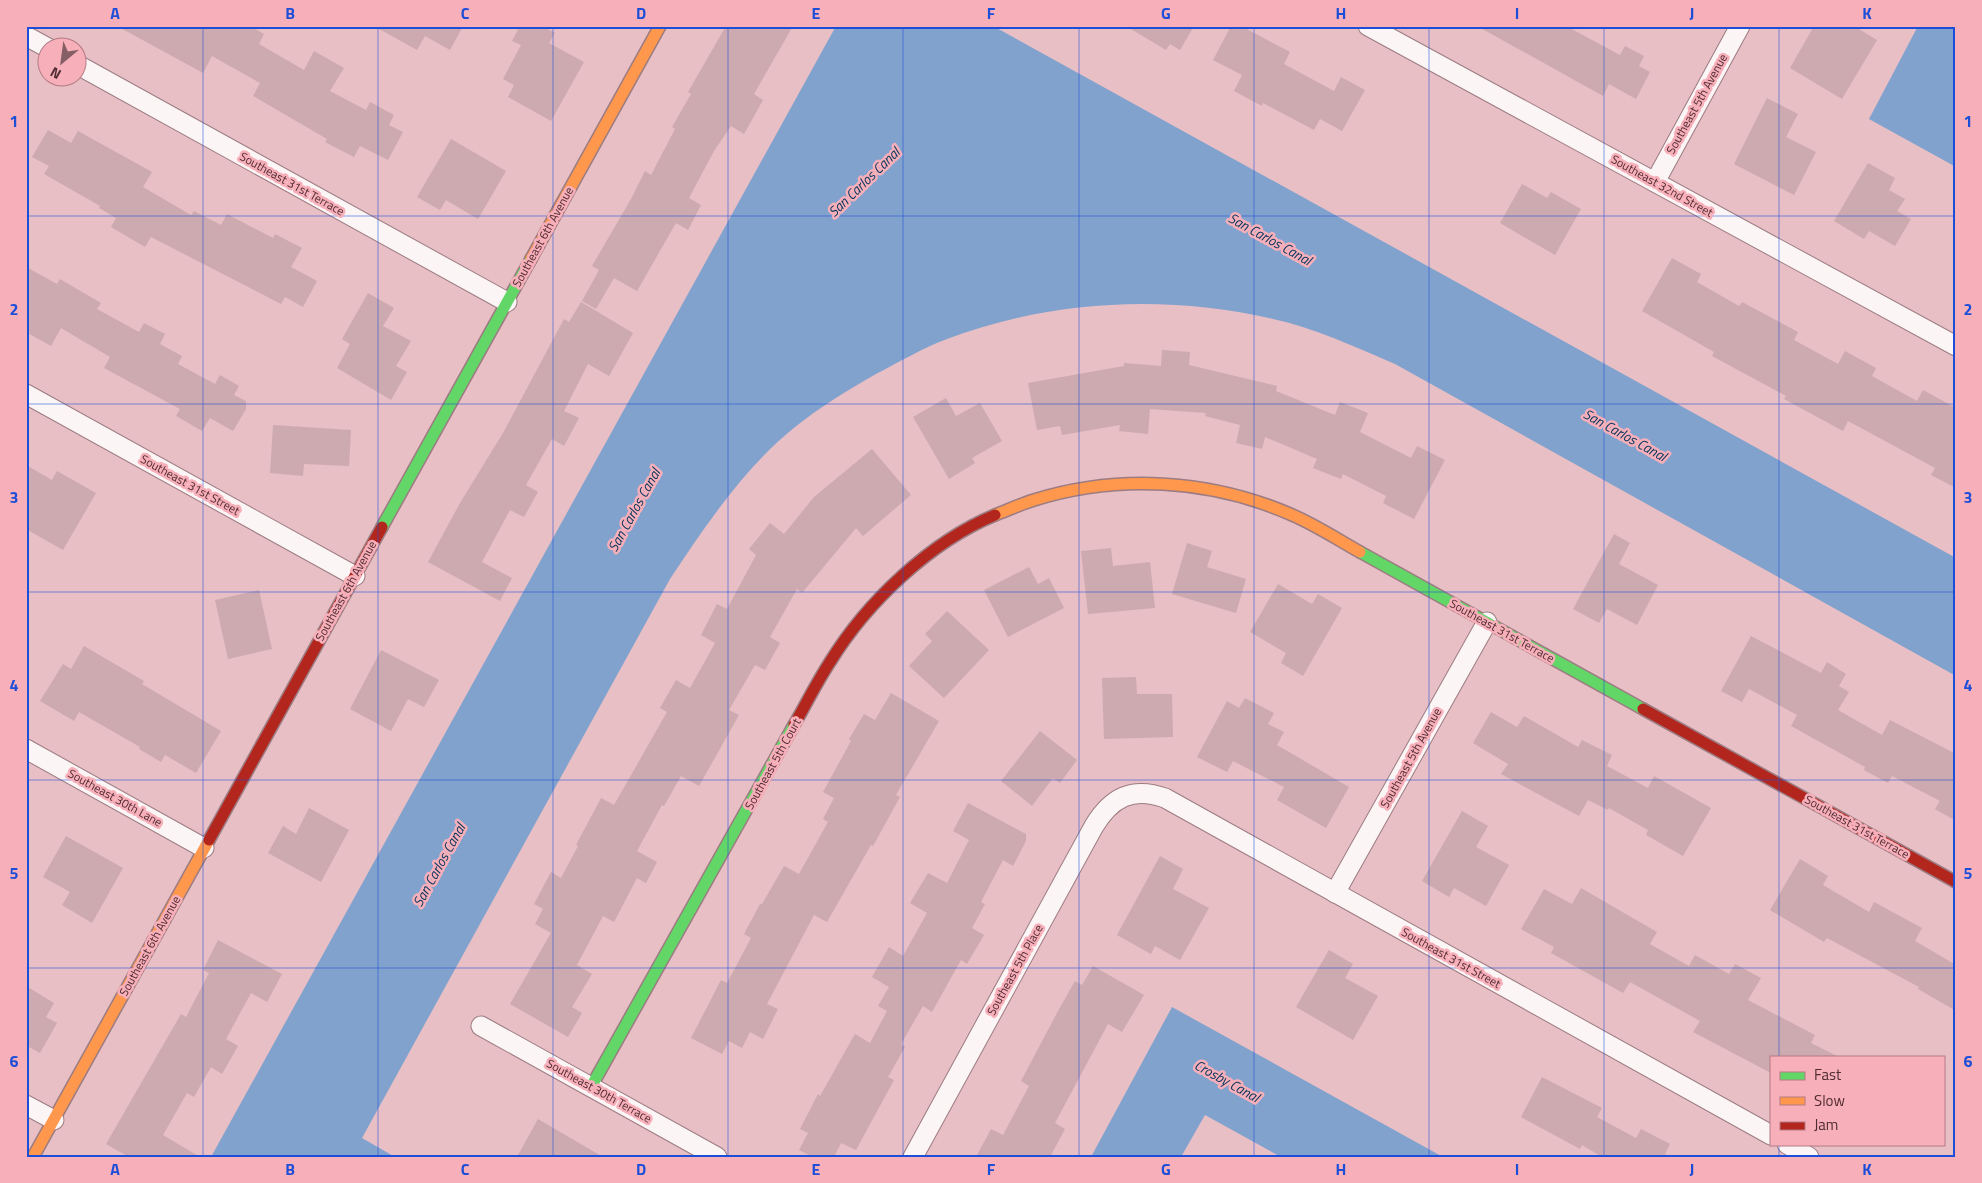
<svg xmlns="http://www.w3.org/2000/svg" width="1982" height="1183" font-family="'Titillium Web',sans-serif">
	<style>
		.water { fill: #82a2ce }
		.building { fill: #cdaab0 }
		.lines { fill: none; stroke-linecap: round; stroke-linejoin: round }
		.street-casing { stroke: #9c7c82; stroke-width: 21 }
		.fast-casing { stroke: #9c7c82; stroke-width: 14 }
		.slow-casing { stroke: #9c7c82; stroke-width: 14 }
		.jam-casing { stroke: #9c7c82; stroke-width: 14 }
		.street { stroke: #fbf5f6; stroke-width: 19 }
		.fast { stroke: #63d668; stroke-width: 11 }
		.slow { stroke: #ff974d; stroke-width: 11 }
		.jam { stroke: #b3261e; stroke-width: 11 }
		.grid { fill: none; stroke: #1d4ed8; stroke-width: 1; stroke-opacity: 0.55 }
		.labels { text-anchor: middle; stroke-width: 5; stroke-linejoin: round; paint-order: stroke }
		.street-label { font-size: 12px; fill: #502c32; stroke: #f7afba }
		.water-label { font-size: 14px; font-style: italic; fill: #02345b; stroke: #f7afba }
		.neatline { fill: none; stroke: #1d4ed8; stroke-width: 2 }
		.grid-label { font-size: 16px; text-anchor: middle; font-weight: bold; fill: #1d4ed8 }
	</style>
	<rect width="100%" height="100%" fill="#e7bfc5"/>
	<g class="water">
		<path d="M 836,26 L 993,26 L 1956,558 L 1956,676 L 1395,364 C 1355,347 1315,328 1273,319 C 1166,294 1050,300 947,339 C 923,348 899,362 876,374 C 848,390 820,407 795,427 C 744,468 706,525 670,579 L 362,1138 L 395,1157 L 211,1157 Z"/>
		<polygon points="1918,26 1956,26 1956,167 1869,119"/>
		<polygon points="1172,1007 1443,1157 1281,1157 1205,1115 1181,1157 1091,1157"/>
	</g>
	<g class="building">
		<polygon points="117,26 250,26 264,34 259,44 304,70 314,51 344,68 330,91 366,110 370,102 394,115 389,125 403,132 388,160 360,146 354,157 325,142 327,139 253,96 260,83 212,56 203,73"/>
		<polygon points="374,26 463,26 450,50 425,36 417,50"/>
		<polygon points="520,26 542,26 555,33 549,43 584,62 551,121 508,97 514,85 503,79 521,45 512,41"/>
		<polygon points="726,26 793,26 754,94 763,100 744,134 731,126 714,151 689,198 701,205 688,230 676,223 637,291 614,278 596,309 582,301 599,270 592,266 631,199 645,171 651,175 675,129 672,127 691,94 688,92"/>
		<polygon points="1126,26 1194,26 1180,50 1170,44 1166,50"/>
		<polygon points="1231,26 1241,26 1290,52 1284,64 1334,91 1341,77 1365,90 1342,131 1320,119 1314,130 1263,103 1262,106 1234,91 1242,75 1213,60"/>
		<polygon points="1477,26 1566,26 1620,55 1625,46 1644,56 1639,66 1650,72 1636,99 1609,84 1603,96"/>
		<polygon points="1814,26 1854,26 1877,40 1842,99 1790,68"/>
		<polygon points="1767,98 1798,114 1786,137 1816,152 1794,195 1734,164"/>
		<polygon points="48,130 71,143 78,131 152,172 143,187 191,215 194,211 221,225 227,214 273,238 275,234 302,248 291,267 317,281 303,307 285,297 281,304 151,237 145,247 111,227 116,218 99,208 100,206 44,174 49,166 32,157"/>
		<polygon points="451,139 506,171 478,219 446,200 440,210 417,197"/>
		<polygon points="1868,163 1895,178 1889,190 1905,199 1897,211 1911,219 1895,246 1869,231 1864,239 1834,221"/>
		<polygon points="1522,184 1547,198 1551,192 1581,209 1555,255 1500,223"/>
		<polygon points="1672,258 1701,274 1697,282 1739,306 1742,302 1798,332 1794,340 1838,364 1845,351 1876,368 1872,376 1917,401 1923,390 1956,408 1956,488 1931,475 1935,468 1848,421 1843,431 1784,399 1786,396 1712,356 1714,352 1642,311"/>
		<polygon points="26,267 57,284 60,279 101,303 97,309 139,332 144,323 165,334 160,344 182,356 178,364 215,384 220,375 239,386 234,395 246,401 246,409 233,431 210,418 202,431 176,416 180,409 104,368 110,357 61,328 51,346 26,332"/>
		<polygon points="368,293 394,308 383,326 411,341 396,366 407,372 391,400 337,368 350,344 342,339"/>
		<polygon points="581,302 633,333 609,376 588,364 564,411 579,418 564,446 552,439 526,485 538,492 524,517 510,510 482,562 512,578 500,601 428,562 460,503 503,433 564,319 569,322"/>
		<polygon points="1162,350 1190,352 1189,365 1277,386 1276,391 1335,415 1340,402 1368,413 1360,432 1411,458 1417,446 1445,460 1414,519 1383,503 1386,496 1343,474 1341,479 1313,468 1317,459 1265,437 1262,449 1236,443 1240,425 1205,416 1206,413 1150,409 1148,434 1119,431 1120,425 1062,435 1060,426 1037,430 1028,383 1124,366 1124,363 1161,366"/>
		<polygon points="946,398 956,416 980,403 1002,441 972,458 975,463 949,479 913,417"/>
		<polygon points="273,425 351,430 349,466 304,464 303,476 270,473"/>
		<polygon points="872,449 911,495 863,536 856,528 802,593 797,589 770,637 780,643 765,670 755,665 729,710 739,715 699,786 681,776 664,806 662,805 637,851 657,862 646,883 637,878 614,922 603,916 577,965 592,974 572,1007 582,1013 568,1037 510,1004 551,933 535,924 543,909 534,904 551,872 561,878 578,846 576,845 601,798 614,805 667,712 660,708 676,680 690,688 715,643 701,635 717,604 727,609 756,555 749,549 770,523 784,534 814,497"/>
		<polygon points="26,465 52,480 57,471 96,493 63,550 26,529"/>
		<polygon points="1614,534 1630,543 1619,564 1658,585 1637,625 1607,609 1599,623 1573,609"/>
		<polygon points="1187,543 1212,551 1207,567 1246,579 1236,613 1172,594"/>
		<polygon points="1111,548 1113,566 1150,562 1155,608 1088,614 1081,551"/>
		<polygon points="1029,567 1038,584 1049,578 1064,608 1008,637 984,590"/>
		<polygon points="1278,584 1312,604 1318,594 1342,608 1303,676 1281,663 1286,653 1250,632"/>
		<polygon points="259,590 272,649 228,659 215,600"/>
		<polygon points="947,611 989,650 944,698 909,666 932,641 925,634"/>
		<polygon points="1751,636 1821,673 1827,662 1846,674 1839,686 1849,692 1838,710 1882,735 1890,720 1956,754 1956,821 1935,809 1940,801 1892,776 1888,783 1864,770 1865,767 1791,726 1797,715 1749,689 1742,702 1721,691"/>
		<polygon points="84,646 144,681 142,684 221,731 196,773 165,755 161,762 139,749 140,747 79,712 74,721 40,701 63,664 71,669"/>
		<polygon points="381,650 439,680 424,707 408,699 391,731 350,709"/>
		<polygon points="1136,677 1137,694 1172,694 1173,737 1104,739 1102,678"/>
		<polygon points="891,693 939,721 896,795 900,797 873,846 871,845 827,922 814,915 767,1004 778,1009 763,1039 750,1032 742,1048 729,1041 722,1054 691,1038 721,980 727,983 751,938 744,934 760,904 762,904 784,866 799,874 828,822 823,819 834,798 823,792 851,741 849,739 864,714 875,720"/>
		<polygon points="1245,698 1274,713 1268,724 1284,732 1277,745 1349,787 1326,828 1277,800 1284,787 1233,761 1227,772 1197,757 1227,701 1239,708"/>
		<polygon points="1491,712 1517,727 1524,716 1578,747 1582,740 1612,755 1607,766 1648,788 1654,776 1711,808 1683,856 1646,835 1648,830 1609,808 1608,810 1588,800 1579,816 1501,774 1508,764 1473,743"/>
		<polygon points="1040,731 1077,760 1060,783 1053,778 1032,806 1001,781"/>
		<polygon points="968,803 1026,834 1026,841 1013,866 1003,860 981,902 985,904 972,928 984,935 967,964 961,960 932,1012 923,1006 901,1044 905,1047 888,1077 894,1080 856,1150 841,1143 834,1157 813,1157 799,1150 808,1133 800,1129 818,1094 820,1096 855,1034 870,1043 887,1011 878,1006 889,987 872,977 889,947 903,956 927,913 910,903 928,873 947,883 969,840 953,831"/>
		<polygon points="309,808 349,830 321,882 268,853 283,826 296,834"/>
		<polygon points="1462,811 1488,826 1476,847 1509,865 1486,906 1454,888 1449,897 1422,881"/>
		<polygon points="66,836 123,868 92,923 62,905 70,892 43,877"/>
		<polygon points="1160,856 1183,869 1173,889 1209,908 1180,960 1155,946 1151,954 1117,935"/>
		<polygon points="1800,859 1828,876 1823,885 1869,912 1874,902 1922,928 1915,941 1956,965 1956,1011 1918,989 1919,987 1827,938 1824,942 1770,910"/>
		<polygon points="1581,888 1657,932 1650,944 1689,966 1695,955 1729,974 1735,964 1761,978 1748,1000 1815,1035 1811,1043 1839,1057 1771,1057 1771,1073 1693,1032 1700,1021 1630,982 1623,993 1551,953 1554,947 1521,929 1544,889 1572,904"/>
		<polygon points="218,940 282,974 267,1002 251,993 226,1039 238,1046 222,1074 211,1067 194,1097 187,1093 163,1135 200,1157 129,1157 106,1144 181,1014 186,1017 209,973 203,970"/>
		<polygon points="1329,950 1353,964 1345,978 1378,996 1353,1040 1296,1007"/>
		<polygon points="1093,966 1144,995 1122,1032 1108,1024 1055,1123 1065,1129 1050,1157 976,1157 991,1129 1003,1135 1029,1086 1021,1081 1058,1011 1075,981 1082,985"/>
		<polygon points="26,986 54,1003 46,1017 57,1023 40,1053 29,1047 26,1051"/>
		<polygon points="1542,1077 1602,1108 1597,1117 1636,1138 1641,1129 1670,1144 1665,1154 1669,1157 1602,1157 1582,1145 1580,1149 1521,1117"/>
		<polygon points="538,1119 603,1157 517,1157"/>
	</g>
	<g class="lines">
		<defs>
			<g id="street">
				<polyline points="1368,26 1956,346"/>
				<polyline points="26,36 48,48"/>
				<polyline points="78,65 507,302"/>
				<polyline points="1655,182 1740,26"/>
				<polyline points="26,394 355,576"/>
				<polyline points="26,749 204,848"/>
				<polyline points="1335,893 1487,622"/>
				<polyline points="481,1026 717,1157"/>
				<polyline points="26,1105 54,1120"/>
				<polyline points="1787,1144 1809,1157"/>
				<path d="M 913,1157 L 1094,826 C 1111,798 1132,786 1165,798 L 1771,1135"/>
			</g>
			<g id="fast">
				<polyline points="382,527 531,259"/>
				<polyline points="1360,552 1643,709"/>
				<polyline points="591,1087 794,725"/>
			</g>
			<g id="slow">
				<polyline points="531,259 660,26"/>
				<path d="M 995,515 C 1008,510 1021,504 1034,500 C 1118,474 1209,479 1290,514 C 1314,524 1337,539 1360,552"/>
				<polyline points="33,1157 209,840"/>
			</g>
			<g id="jam">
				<polyline points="1643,709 1956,882"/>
				<path d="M 794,725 C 806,704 817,682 830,662 C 867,602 930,542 995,515"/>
				<polyline points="209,840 382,527"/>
			</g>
		</defs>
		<use href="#street" class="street-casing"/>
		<use href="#fast" class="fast-casing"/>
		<use href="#slow" class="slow-casing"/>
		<use href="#jam" class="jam-casing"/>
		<use href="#street" class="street"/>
		<use href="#fast" class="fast"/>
		<use href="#slow" class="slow"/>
		<use href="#jam" class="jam"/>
	</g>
	<path class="grid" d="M 203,26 L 203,1157M 378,26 L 378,1157M 553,26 L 553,1157M 728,26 L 728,1157M 903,26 L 903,1157M 1079,26 L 1079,1157M 1254,26 L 1254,1157M 1429,26 L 1429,1157M 1604,26 L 1604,1157M 1779,26 L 1779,1057M 26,216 L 1956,216M 26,404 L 1956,404M 26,592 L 1956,592M 26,780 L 1956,780M 26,968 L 1956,968M 1779,1144 L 1779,1157"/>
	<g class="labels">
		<g class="street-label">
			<text transform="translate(1697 104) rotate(-61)" y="4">Southeast 5th Avenue</text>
			<text transform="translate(292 184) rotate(29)" y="4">Southeast 31st Terrace</text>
			<text transform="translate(1662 186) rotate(29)" y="4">Southeast 32nd Street</text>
			<text transform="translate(543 237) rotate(-61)" y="4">Southeast 6th Avenue</text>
			<text transform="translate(190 485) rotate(29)" y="4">Southeast 31st Street</text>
			<text transform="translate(346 591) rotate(-61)" y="4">Southeast 6th Avenue</text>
			<text transform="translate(1502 631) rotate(29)" y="4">Southeast 31st Terrace</text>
			<text transform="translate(1411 758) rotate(-61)" y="4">Southeast 5th Avenue</text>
			<text transform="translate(773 764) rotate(-61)" y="4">Southeast 5th Court</text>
			<text transform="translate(115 798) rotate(29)" y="4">Southeast 30th Lane</text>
			<text transform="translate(1857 827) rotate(29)" y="4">Southeast 31st Terrace</text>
			<text transform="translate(150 946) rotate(-61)" y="4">Southeast 6th Avenue</text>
			<text transform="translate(1451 958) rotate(29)" y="4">Southeast 31st Street</text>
			<text transform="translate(1015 970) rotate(-61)" y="4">Southeast 5th Place</text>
			<text transform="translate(599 1091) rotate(29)" y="4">Southeast 30th Terrace</text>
		</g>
		<g class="water-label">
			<text transform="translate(864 182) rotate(-44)" y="5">San Carlos Canal</text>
			<text transform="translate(1270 239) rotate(29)" y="5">San Carlos Canal</text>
			<text transform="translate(1625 435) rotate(29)" y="5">San Carlos Canal</text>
			<text transform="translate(634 510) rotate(-61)" y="5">San Carlos Canal</text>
			<text transform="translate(439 865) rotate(-61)" y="5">San Carlos Canal</text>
			<text transform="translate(1227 1081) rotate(29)" y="5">Crosby Canal</text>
		</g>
	</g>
	<rect width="1982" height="1183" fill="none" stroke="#f7afba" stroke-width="55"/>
	<rect x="1770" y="1056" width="175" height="90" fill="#f7afba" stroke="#b47b84"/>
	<rect x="1780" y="1072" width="25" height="8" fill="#63d668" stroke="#b47b84"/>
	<text x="1814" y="1080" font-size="15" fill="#502c32">Fast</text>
	<rect x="1780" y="1097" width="25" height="8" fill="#ff974d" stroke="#b47b84"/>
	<text x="1814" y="1106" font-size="15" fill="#502c32">Slow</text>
	<rect x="1780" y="1122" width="25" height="8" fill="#b3261e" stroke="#b47b84"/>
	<text x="1814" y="1130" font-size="15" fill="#502c32">Jam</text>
	<g transform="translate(62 62) rotate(209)"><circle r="24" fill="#f7afba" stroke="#b47b84"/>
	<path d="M0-4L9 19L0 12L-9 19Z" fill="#855f65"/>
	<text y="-8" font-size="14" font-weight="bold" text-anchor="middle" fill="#502c32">N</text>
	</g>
	<rect x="28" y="28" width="1926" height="1128" class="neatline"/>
	<g class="grid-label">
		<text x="115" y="19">A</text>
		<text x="290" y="19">B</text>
		<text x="465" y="19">C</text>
		<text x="641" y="19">D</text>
		<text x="816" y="19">E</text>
		<text x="991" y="19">F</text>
		<text x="1166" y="19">G</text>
		<text x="1341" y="19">H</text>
		<text x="1517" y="19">I</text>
		<text x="1692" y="19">J</text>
		<text x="1867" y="19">K</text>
		<text x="14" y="127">1</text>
		<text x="1968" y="127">1</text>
		<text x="14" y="315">2</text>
		<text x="1968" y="315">2</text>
		<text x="14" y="503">3</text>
		<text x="1968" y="503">3</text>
		<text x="14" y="691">4</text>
		<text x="1968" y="691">4</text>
		<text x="14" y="879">5</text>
		<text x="1968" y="879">5</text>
		<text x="14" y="1067">6</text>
		<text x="1968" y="1067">6</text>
		<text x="115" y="1175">A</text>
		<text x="290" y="1175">B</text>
		<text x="465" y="1175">C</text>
		<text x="641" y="1175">D</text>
		<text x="816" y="1175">E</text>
		<text x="991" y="1175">F</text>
		<text x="1166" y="1175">G</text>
		<text x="1341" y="1175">H</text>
		<text x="1517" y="1175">I</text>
		<text x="1692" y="1175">J</text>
		<text x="1867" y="1175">K</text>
	</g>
</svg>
